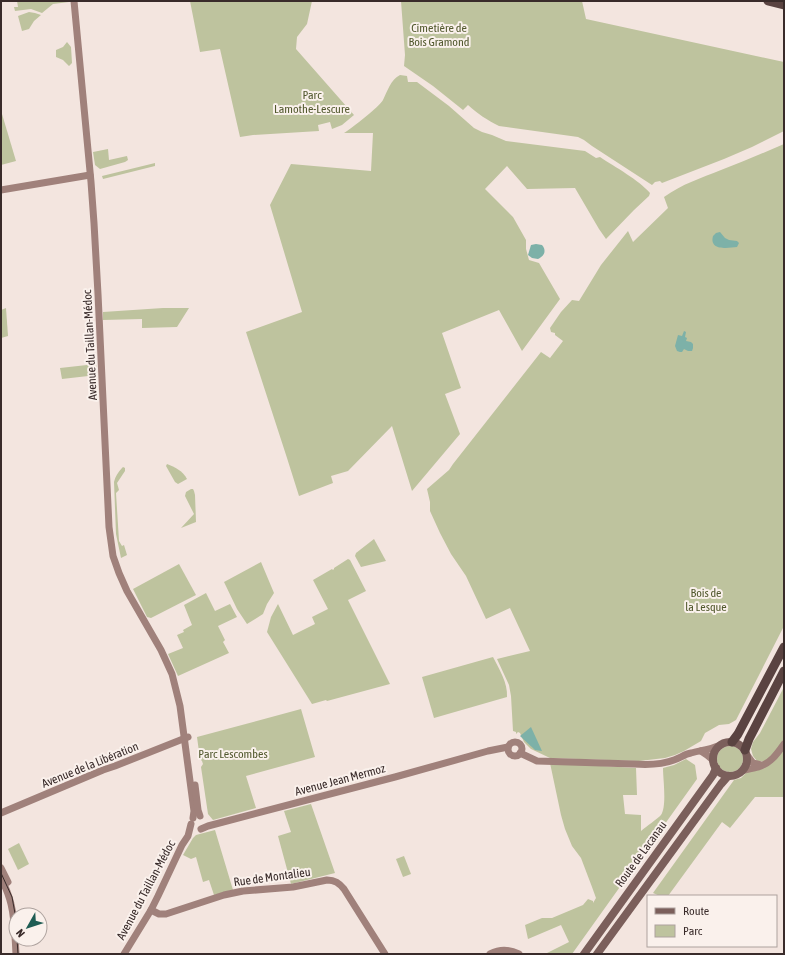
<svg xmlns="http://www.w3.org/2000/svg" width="785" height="955" font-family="'Asap Condensed',sans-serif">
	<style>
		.green { fill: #bec39e }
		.water { fill: #7db1a8 }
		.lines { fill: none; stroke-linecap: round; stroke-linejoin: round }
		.secondary { stroke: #a0817b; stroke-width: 7 }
		.primary { stroke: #7b5f5b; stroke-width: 8 }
		.highway { stroke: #5a4341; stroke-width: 9 }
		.tram { stroke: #392b2a; stroke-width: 1 }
		.labels { text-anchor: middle; stroke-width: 4; stroke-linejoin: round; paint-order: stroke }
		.park-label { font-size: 12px; fill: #51582d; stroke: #faf1ec }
		.street-label { font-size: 12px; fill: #392b2a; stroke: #faf1ec }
	</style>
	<rect width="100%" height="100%" fill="#f3e5df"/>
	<g class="green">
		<polygon points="17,1 69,1 69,2 53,4 42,13 31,9 15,11 14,7 18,7"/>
		<polygon points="190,1 312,1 307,24 297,37 296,49 354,115 342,125 332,129 330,122 318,125 319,131 253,135 240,137 220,49 200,52"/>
		<path d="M 401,1 L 582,1 L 586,19 L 784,62 L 784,131 L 752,147 L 724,159 L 662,183 L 660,181 L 655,182 L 652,185 L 592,146 L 584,140 L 578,137 L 499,126 C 487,120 478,114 468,105 L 463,110 L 433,86 L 404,66 L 405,55 Z"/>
		<polygon points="29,12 35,13 41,15 34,21 29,29 22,31 18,16"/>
		<polygon points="67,42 71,47 72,63 69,66 63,60 56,57 56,50 63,47"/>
		<path d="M 400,75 L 407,76 L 408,82 L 417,82 L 449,106 L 474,128 L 482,132 L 492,135 L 506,141 L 585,151 L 596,158 L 600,157 C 615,167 639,180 650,193 L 649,196 L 634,210 L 606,239 L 599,229 L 575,188 L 527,189 L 507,166 L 485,189 L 513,217 L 526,240 L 526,249 L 529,260 L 539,263 L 560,299 L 522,351 L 499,310 L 442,333 L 461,388 L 445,394 L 460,434 L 412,491 L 392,426 L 348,471 L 331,476 L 333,483 L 299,496 L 287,458 L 246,332 L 302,312 L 270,205 L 291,164 L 371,171 L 373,133 L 344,133 C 352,128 379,107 383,100 C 387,92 391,79 400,75 Z"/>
		<polygon points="1,114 2,114 16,161 1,165"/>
		<path d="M 784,144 L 784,626 L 736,720 L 729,724 L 719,725 L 705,733 L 701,741 L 684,751 L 675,755 L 665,758 L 639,761 L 550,758 L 531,749 L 524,742 L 520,733 L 518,732 L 516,734 L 516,732 L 513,731 L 511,696 L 509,685 L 497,659 L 530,651 L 510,608 L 486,619 L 466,576 L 451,554 L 440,533 L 430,511 L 430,502 L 427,489 L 449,470 L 453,464 L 541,352 L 550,358 L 563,341 L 555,335 L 555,333 L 551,332 L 550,328 L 561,312 L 572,300 L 579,301 L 601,265 L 628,231 L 633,242 L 668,208 L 664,197 C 682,184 701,178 721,170 C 742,162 763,153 784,144 Z"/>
		<polygon points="108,149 109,160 127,156 128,160 125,162 100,169 95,165 93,152"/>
		<polygon points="155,163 155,166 103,179 102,176"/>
		<polygon points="6,308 8,336 1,338 1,310"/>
		<polygon points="163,308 189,308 177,327 142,328 142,319 103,320 103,312"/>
		<polygon points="96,364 97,375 62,379 60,368"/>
		<path d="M 167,464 C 175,467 183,471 187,479 L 178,484 L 175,482 L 166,466 Z"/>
		<path d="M 123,467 L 125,468 L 125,471 L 117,483 L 119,490 L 116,493 L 119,541 L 122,546 L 124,545 L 127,555 L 121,558 L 116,534 L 114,482 C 115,477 118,472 122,468 Z"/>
		<polygon points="191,489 193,489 194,491 195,495 196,522 181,528 194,514 185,496 186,492"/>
		<polygon points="374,539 386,561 361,567 355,556 356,553"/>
		<polygon points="348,559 350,560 366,591 348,600 390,684 327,701 326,700 312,704 267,632 271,617 278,604 293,635 315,624 312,617 328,609 313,580 332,569 333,570 334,569 334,568"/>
		<polygon points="261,562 274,593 267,604 263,614 247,624 237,609 224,582"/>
		<polygon points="179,564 196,595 151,618 147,617 133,589"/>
		<polygon points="206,593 215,611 230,604 237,617 218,626 225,640 223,642 229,653 178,676 168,654 183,648 177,635 184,632 183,630 192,625 184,605"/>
		<path d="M 493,657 C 499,669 508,683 507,697 L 434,718 L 422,677 Z"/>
		<polygon points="784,687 784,797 755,797 730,828 722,822 668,896 660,896 653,893 734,780 741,778 747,772 765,768 762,761 757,761 753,756 751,749 753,742 760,733"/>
		<polygon points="301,709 315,757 246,776 256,808 213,820 208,814 201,767 203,764 202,761 200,759 197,737 227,729"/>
		<circle cx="730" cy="759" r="13"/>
		<path d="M 686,759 L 695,765 L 697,779 L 572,954 L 545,954 L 569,942 L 561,925 L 528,939 L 525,925 L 542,918 L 552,918 L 583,905 L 588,899 L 593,901 L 593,903 L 596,898 L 592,887 L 581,858 L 572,846 L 565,829 L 561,815 L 550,763 L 636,768 L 637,795 L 623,795 L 625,814 L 641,815 L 641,831 C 647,826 657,819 661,815 C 667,806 663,779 663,768 L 674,765 Z"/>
		<polygon points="311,804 335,873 291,884 278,836 291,832 284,811"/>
		<polygon points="215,830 233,890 214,895 209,880 203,882 196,857 191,859 183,855 193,838 196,835"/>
		<polygon points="19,843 29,864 18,870 8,849"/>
		<polygon points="404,856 411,874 403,877 396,859"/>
	</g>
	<g class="water">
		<path d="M 720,232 L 725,238 L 729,240 L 737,241 L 739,243 L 737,247 C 728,248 709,251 713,236 L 716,233 Z"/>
		<path d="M 536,244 L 542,245 C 547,251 544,256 538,259 L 532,258 L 528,255 L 531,245 Z"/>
		<polygon points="684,331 686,332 685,337 687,338 686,341 691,342 693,344 693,348 692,351 688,351 684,349 682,352 680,352 677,351 675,346 678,335 682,336"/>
		<polygon points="531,727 542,751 535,750 520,736"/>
	</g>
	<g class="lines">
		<g class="secondary">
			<polyline points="74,1 91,182 94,223 98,294 109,527 113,556 119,573 127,591 161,650 172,674 180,706 194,811 193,818"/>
			<polyline points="1,190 90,175"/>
			<circle cx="515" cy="749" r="7"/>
			<polyline points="701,751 707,755 713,760"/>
			<path d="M 520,753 L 537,761 L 634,764 C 648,765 661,765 674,760 C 680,758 685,754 691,753 C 701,750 709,750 718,746"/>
			<polyline points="747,755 753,763 761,765"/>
			<path d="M 742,771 C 747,769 752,769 758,767 C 770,764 777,754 784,744"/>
			<polyline points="195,785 198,810 200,816"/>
			<polyline points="1,813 103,770 115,766 188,737"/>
			<polyline points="201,829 208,826 395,777 488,751 508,747"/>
			<polyline points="1,868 8,882"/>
			<path d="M 1,878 C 5,886 9,895 11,904 C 15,920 15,938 16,954"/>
			<path d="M 151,910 L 159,914 L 166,914 L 224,895 L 243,891 L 293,887 L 327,880 C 335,880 339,883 344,889 L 385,954"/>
			<polyline points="124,954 151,910 158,896 182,845 188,836 191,824"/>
			<path d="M 490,954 C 500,949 508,949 519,954"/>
		</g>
		<g class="primary">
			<circle cx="730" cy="759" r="17"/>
			<polyline points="584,954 713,775 716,768"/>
			<polyline points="597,954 721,784 728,776"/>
		</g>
		<g class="highway">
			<polyline points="768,1 784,5"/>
			<polyline points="732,742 738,734 784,647"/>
			<polyline points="745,750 749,739 784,671"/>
		</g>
		<g class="tram">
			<polyline points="1,873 12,897 16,919"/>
			<polyline points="17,939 18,954"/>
		</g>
	</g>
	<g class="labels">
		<g class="park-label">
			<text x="439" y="32">Cimetière de<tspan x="439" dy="14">Bois Gramond</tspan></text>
			<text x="312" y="99">Parc<tspan x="312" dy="14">Lamothe-Lescure</tspan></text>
			<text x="706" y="597">Bois de<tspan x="706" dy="14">la Lesque</tspan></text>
			<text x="233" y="758">Parc Lescombes</text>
		</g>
		<g class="street-label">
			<text transform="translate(90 345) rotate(-93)" y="4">Avenue du Taillan-Médoc</text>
			<text transform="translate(90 765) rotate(-22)" y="4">Avenue de la Libération</text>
			<text transform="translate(340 780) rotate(-15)" y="4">Avenue Jean Mermoz</text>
			<text transform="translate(641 854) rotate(-54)" y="4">Route de Lacanau</text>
			<text transform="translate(272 877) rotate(-8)" y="4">Rue de Montalieu</text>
			<text transform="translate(146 890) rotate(-62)" y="4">Avenue du Taillan-Médoc</text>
		</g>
	</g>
	<rect width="785" height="955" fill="none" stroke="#392b2a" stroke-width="4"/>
	<rect x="647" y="895" width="130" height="52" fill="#faf1ec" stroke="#ada29e"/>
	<rect x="655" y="908" width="20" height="6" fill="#7b5f5b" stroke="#ada29e"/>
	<text x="683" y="915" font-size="12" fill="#392b2a">Route</text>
	<rect x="655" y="925" width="20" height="12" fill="#bec39e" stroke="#ada29e"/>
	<text x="683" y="935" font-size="12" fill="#392b2a">Parc</text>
	<g transform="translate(28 927) rotate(231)"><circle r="19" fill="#faf1ec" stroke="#ada29e"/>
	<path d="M0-3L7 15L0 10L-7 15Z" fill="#1e5c53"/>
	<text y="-6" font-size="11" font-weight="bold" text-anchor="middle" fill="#392b2a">N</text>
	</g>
</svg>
